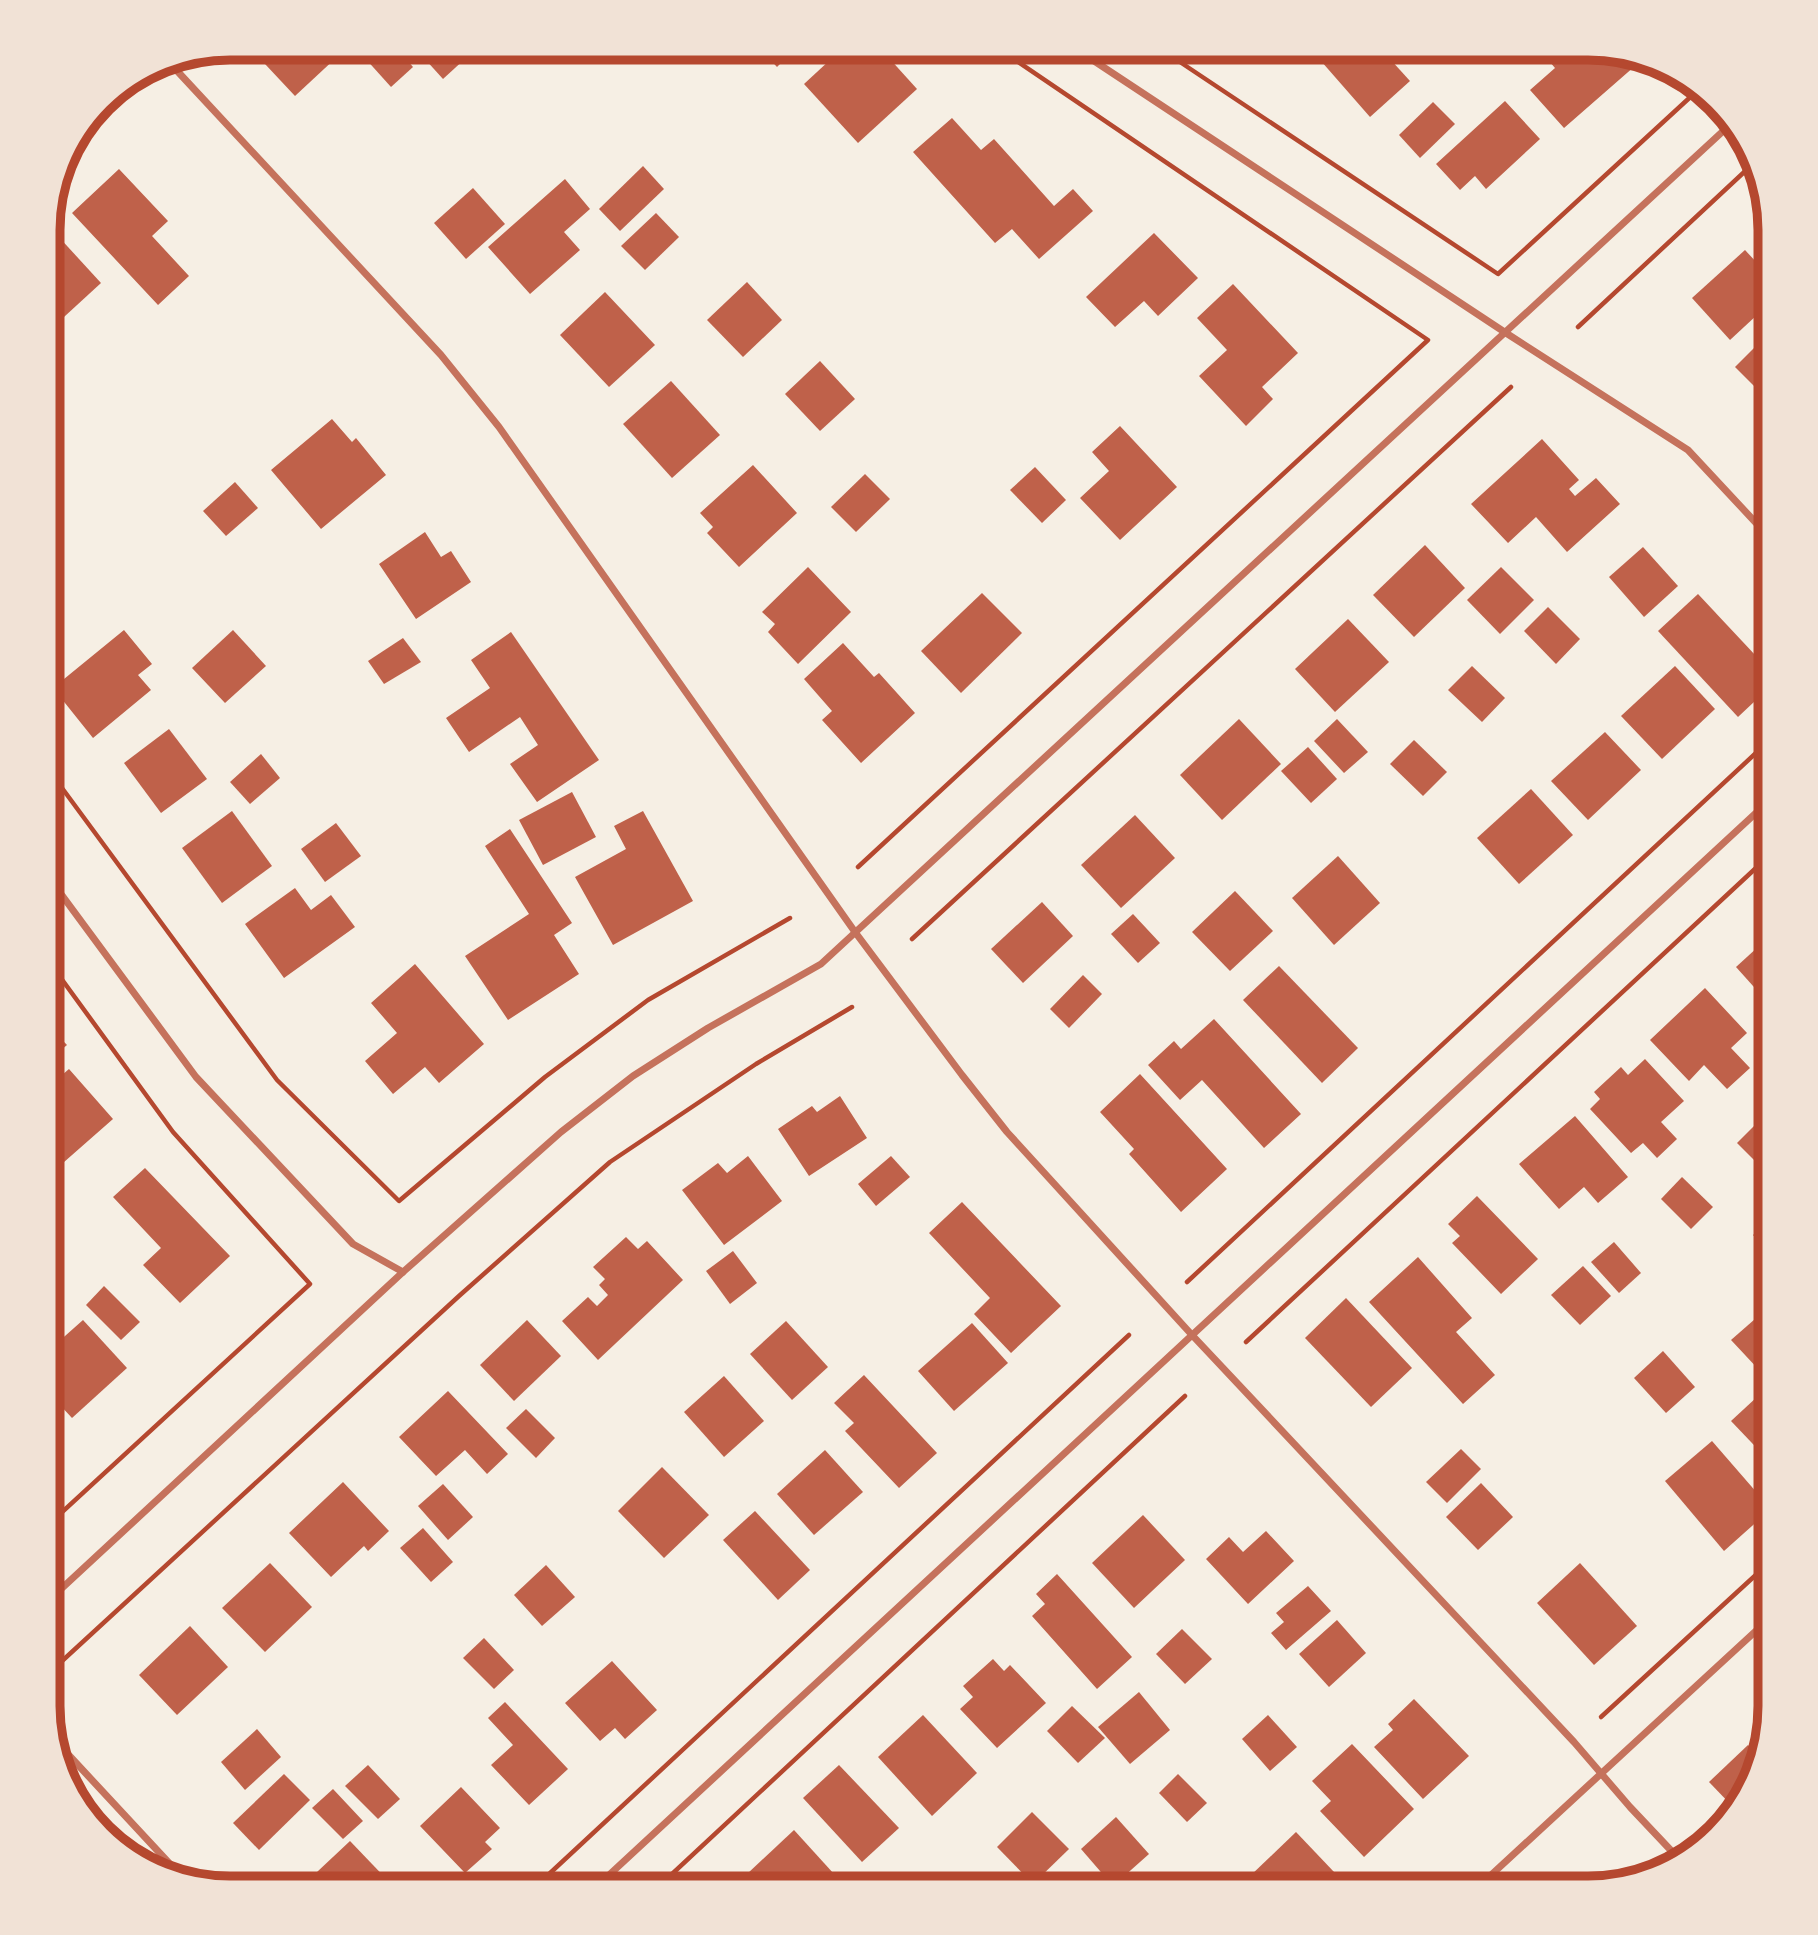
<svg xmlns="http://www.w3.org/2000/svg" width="1818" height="1935" font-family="Jost,sans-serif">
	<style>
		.building { fill: #bf614a }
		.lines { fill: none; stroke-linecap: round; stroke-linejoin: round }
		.path { stroke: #b5482f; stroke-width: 4.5 }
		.minor { stroke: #c5725c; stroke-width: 7 }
		.rim { fill: none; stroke: #b5482f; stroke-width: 9 }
	</style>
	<rect width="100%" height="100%" fill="#f6efe4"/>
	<g class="building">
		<polygon points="249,47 330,47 338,56 295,96"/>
		<polygon points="355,47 396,47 413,67 391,87"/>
		<polygon points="414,47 458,47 467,57 443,79"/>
		<polygon points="730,47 797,47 777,67 759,48 744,62"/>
		<polygon points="844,47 879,47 917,89 858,143 804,84"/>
		<polygon points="1336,48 1380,48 1410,81 1370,117 1321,61"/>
		<polygon points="1538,48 1600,48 1643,59 1564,128 1530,90 1555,68"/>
		<polygon points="1505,101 1540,139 1486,189 1475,176 1460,190 1436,164"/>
		<polygon points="1433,102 1455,124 1420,158 1399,135"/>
		<polygon points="952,118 981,150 994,139 1054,206 1073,189 1093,211 1039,259 1012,229 995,243 913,152"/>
		<polygon points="643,166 664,189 620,231 599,209"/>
		<polygon points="119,169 168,221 152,236 189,276 158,305 72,213"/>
		<polygon points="565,179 590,209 564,232 580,250 530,294 488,247"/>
		<polygon points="473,188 505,224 466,259 434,223"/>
		<polygon points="656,213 679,237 645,270 621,246"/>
		<polygon points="1154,233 1198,278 1158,316 1144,301 1115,327 1086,297"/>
		<polygon points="57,235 101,283 52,328 48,323 48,243"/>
		<polygon points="1745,250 1771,278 1771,302 1730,340 1692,298"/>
		<polygon points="747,282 782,320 743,357 707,320"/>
		<polygon points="1233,284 1298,353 1262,387 1273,399 1246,426 1199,376 1227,350 1197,318"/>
		<polygon points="605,292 655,345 609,387 560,335"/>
		<polygon points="1768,334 1771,337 1771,375 1757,389 1735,367"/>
		<polygon points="820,361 855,399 820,431 785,394"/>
		<polygon points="671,381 720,435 672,478 623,424"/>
		<polygon points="332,419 352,442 356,438 386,475 321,529 271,470"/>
		<polygon points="1120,426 1177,487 1120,540 1080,498 1109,471 1092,452"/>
		<polygon points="1542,439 1579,480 1569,489 1575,496 1596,478 1620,504 1567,552 1536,517 1508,543 1471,504"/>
		<polygon points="753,465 797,513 739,567 707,533 713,527 700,513"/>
		<polygon points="1035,467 1066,500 1042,523 1010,490"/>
		<polygon points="865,474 890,499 856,532 831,507"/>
		<polygon points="235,482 258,508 226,536 203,511"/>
		<polygon points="425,532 441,557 451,551 471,582 416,619 379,564"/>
		<polygon points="1425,545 1465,588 1414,637 1373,595"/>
		<polygon points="1643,547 1678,586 1644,617 1609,577"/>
		<polygon points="808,567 851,612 798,664 768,632 775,624 762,612"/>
		<polygon points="1501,567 1534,600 1500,634 1467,600"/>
		<polygon points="982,593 1022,633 961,693 921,651"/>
		<polygon points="1698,594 1771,672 1771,686 1738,717 1658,631"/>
		<polygon points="1548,607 1580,639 1556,664 1524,631"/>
		<polygon points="1348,619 1389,662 1335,712 1295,669"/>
		<polygon points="124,630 152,664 138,675 151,690 93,738 53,688"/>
		<polygon points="233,630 266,666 225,703 192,668"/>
		<polygon points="511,632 599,760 537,802 510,764 538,745 520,717 469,752 446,718 490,688 471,660"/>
		<polygon points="403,638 421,662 384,684 368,661"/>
		<polygon points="843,643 874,677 879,673 915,713 861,763 822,720 832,711 804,679"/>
		<polygon points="1472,666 1505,698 1482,722 1448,690"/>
		<polygon points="1675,666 1715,709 1662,759 1621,716"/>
		<polygon points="1239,719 1281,764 1222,820 1180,775"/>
		<polygon points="1337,719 1368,752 1344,773 1314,741"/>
		<polygon points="169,729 207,779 161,813 124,763"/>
		<polygon points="1605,732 1641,770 1588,820 1551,781"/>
		<polygon points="1414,740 1447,772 1423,796 1390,764"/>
		<polygon points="1308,747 1337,779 1311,803 1281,771"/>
		<polygon points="261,754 280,778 250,804 230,782"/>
		<polygon points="1531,789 1573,835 1519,884 1477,838"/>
		<polygon points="572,792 596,837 543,865 519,820"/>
		<polygon points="232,811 272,866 222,903 182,848"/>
		<polygon points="643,811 693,901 613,945 575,877 626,849 614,826"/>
		<polygon points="1135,815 1175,858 1121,908 1081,865"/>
		<polygon points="336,823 361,856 325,882 301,849"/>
		<polygon points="510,829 572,923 554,935 579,974 508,1020 465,956 529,914 485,846"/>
		<polygon points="1338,856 1380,903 1334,945 1292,898"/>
		<polygon points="295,888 311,910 331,895 355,927 284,978 245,924"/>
		<polygon points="1235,891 1273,931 1230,971 1192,932"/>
		<polygon points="1042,902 1073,936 1023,983 991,949"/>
		<polygon points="1133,914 1160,943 1138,963 1111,934"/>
		<polygon points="1771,935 1771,1006 1736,967"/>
		<polygon points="415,964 484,1044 439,1083 425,1067 393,1094 365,1061 397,1033 371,1003"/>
		<polygon points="1279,966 1358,1048 1322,1083 1243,1000"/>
		<polygon points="1083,975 1102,994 1069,1028 1050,1009"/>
		<polygon points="1705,988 1747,1033 1731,1048 1750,1068 1727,1089 1704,1065 1689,1081 1650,1040"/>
		<polygon points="1214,1019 1301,1114 1264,1148 1202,1080 1180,1100 1148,1065 1174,1041 1181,1049"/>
		<polygon points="47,1024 67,1045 47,1062"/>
		<polygon points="1645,1059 1684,1101 1661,1122 1677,1139 1657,1158 1643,1143 1631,1153 1590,1109 1600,1099 1594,1092 1621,1067 1628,1075"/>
		<polygon points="69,1069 113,1119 47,1177 47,1138 51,1135 47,1132 47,1088"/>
		<polygon points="1140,1074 1227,1169 1181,1212 1129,1154 1134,1149 1100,1112"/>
		<polygon points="840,1096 867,1138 809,1176 778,1129 812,1106 817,1112"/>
		<polygon points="1575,1116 1628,1177 1598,1203 1584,1187 1559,1209 1519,1164"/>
		<polygon points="1756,1124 1771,1139 1771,1170 1768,1174 1737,1143"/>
		<polygon points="748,1156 782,1201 724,1245 682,1190 718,1163 727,1173"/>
		<polygon points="891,1156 910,1177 876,1206 858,1184"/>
		<polygon points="145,1168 230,1256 180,1303 143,1265 161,1248 113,1197"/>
		<polygon points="1682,1177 1713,1207 1691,1229 1661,1199"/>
		<polygon points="1477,1196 1538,1259 1501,1294 1452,1243 1460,1236 1448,1224"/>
		<polygon points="962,1202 1061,1306 1011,1353 974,1314 990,1298 929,1233"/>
		<polygon points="1771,1219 1771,1255 1753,1235"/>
		<polygon points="626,1237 638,1249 647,1241 683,1280 598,1360 562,1321 588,1297 597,1306 608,1295 599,1285 605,1279 593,1267"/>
		<polygon points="1614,1242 1641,1273 1619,1293 1591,1262"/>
		<polygon points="733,1251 757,1283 730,1304 706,1271"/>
		<polygon points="1418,1257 1472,1318 1456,1332 1495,1375 1463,1404 1369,1302"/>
		<polygon points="1583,1266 1611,1296 1580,1325 1551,1295"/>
		<polygon points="104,1286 140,1322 121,1340 86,1305"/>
		<polygon points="1346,1298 1412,1368 1371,1407 1305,1338"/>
		<polygon points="1755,1319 1771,1336 1771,1361 1760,1371 1731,1340"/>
		<polygon points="83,1320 127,1368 72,1418 47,1391 47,1352"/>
		<polygon points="527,1320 561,1356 514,1401 480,1365"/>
		<polygon points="786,1321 828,1367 792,1400 750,1354"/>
		<polygon points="972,1323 1008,1363 954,1411 918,1371"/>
		<polygon points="1663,1351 1695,1387 1666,1413 1634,1378"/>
		<polygon points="864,1375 937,1453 899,1488 845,1431 854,1423 834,1403"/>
		<polygon points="724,1376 764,1421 724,1457 684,1412"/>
		<polygon points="1771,1384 1771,1463 1731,1421"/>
		<polygon points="448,1391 508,1454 487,1474 465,1450 436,1476 399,1437"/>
		<polygon points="526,1409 555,1438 536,1458 506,1428"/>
		<polygon points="1712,1441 1771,1509 1724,1551 1665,1481"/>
		<polygon points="1461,1449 1481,1469 1447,1503 1426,1482"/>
		<polygon points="825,1450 863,1492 814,1535 777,1494"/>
		<polygon points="662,1467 709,1515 664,1558 618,1511"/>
		<polygon points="343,1482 389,1531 368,1551 364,1546 331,1577 289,1533"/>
		<polygon points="1481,1483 1513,1517 1478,1550 1446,1517"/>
		<polygon points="443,1484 473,1517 448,1540 418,1506"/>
		<polygon points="755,1511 810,1570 778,1600 723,1540"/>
		<polygon points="1143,1515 1185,1560 1134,1608 1092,1563"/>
		<polygon points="423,1528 453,1562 431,1582 400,1548"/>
		<polygon points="1266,1531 1294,1561 1248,1604 1206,1559 1229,1537 1243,1552"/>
		<polygon points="270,1563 312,1607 265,1652 222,1608"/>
		<polygon points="1580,1563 1637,1626 1594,1665 1537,1603"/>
		<polygon points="546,1565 575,1597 542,1626 514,1595"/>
		<polygon points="1057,1574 1132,1657 1097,1689 1032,1616 1045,1604 1036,1594"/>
		<polygon points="1308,1586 1331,1611 1286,1650 1271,1633 1284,1622 1276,1613"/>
		<polygon points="1337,1620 1366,1653 1329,1687 1299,1654"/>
		<polygon points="190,1626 228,1667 177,1715 139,1675"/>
		<polygon points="1182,1629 1212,1659 1185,1684 1156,1654"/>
		<polygon points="484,1638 514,1670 494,1689 463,1658"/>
		<polygon points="993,1659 1004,1671 1010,1665 1046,1703 997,1748 960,1709 973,1697 963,1686"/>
		<polygon points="612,1661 657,1710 625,1739 615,1728 600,1741 565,1703"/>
		<polygon points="1139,1692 1170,1730 1130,1764 1098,1727"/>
		<polygon points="1414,1699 1469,1756 1423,1799 1374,1747 1393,1730 1388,1724"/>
		<polygon points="505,1702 568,1769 529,1805 491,1765 513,1745 488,1718"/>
		<polygon points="1072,1706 1105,1738 1078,1763 1047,1731"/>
		<polygon points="923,1715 977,1773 932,1816 878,1757"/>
		<polygon points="1268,1715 1297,1747 1270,1771 1242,1739"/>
		<polygon points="257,1729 281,1757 245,1790 221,1762"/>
		<polygon points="1352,1744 1414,1809 1364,1857 1320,1811 1331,1801 1312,1781"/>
		<polygon points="1748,1745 1759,1757 1752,1786 1734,1808 1709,1782"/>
		<polygon points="368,1765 400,1799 378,1819 345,1786"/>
		<polygon points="839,1765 899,1828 862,1862 803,1798"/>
		<polygon points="284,1774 310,1800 259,1850 233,1823"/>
		<polygon points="1178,1774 1207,1803 1187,1822 1159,1793"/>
		<polygon points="461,1787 500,1828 485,1842 492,1849 465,1873 420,1826"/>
		<polygon points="333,1789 363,1821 343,1839 312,1808"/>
		<polygon points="1032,1812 1069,1849 1033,1884 997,1847"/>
		<polygon points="1116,1817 1149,1854 1113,1886 1081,1849"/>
		<polygon points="794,1830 844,1885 841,1888 760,1888 747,1874"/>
		<polygon points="1296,1832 1335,1873 1319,1888 1260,1888 1249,1877"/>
		<polygon points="350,1841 395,1888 332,1888 317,1872"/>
	</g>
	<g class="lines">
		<g class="path">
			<polyline points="1159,48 1498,274 1698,90"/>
			<polyline points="1578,327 1756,161"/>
			<polyline points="48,769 277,1080 399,1201 545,1077 648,1000 790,918"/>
			<polyline points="858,867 1428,340 996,47"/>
			<polyline points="912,939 1511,387"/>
			<polyline points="1187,1282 1771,739"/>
			<polyline points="1246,1342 1771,854"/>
			<polyline points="47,1526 310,1284 173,1132 47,959"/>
			<polyline points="49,1673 459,1296 610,1162 756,1064 852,1007"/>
			<polyline points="1601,1717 1771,1561"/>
			<polyline points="534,1888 1129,1335"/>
			<polyline points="657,1888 1185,1396"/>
		</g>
		<g class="minor">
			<polyline points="1073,47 1506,333 1688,450 1771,539"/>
			<polyline points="167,60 441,355 499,427 855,932 962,1075 1007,1132 1192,1335 1574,1742 1630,1807 1680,1860"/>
			<polyline points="47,875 196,1077 353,1244 403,1272"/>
			<polyline points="47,1602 403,1272 561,1132 633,1076 708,1028 821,964 1734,121"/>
			<polyline points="52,1737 182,1877"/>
			<polyline points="595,1888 1771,799"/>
			<polyline points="1477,1888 1771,1617"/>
		</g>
	</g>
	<path d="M0 0H1818V1935H0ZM230 60H1588A170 170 0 0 1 1758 230V1706A170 170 0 0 1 1588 1876H230A170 170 0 0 1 60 1706V230A170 170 0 0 1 230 60Z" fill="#f1e2d6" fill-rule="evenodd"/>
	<path class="rim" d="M230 60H1588A170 170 0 0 1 1758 230V1706A170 170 0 0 1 1588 1876H230A170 170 0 0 1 60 1706V230A170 170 0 0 1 230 60Z"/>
</svg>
